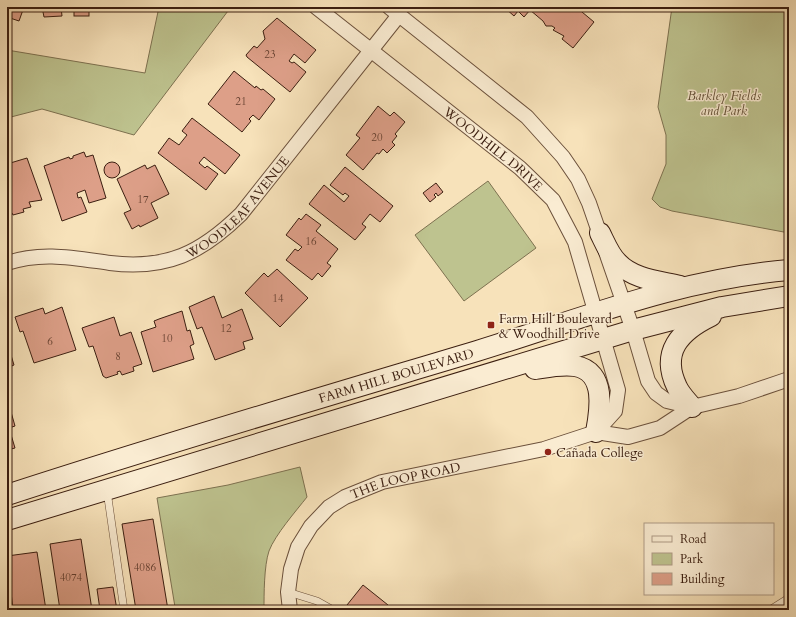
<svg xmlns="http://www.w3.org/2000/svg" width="796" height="617" font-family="Cardo,serif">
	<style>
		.green { fill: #bec38f; stroke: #7d7150 }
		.building { fill: #dd9f88; stroke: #3c1f11 }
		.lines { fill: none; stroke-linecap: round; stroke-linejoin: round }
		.service-casing { stroke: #6b503b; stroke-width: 8 }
		.minor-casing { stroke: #6b503b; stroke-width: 16 }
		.secondary-casing { stroke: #3c1f11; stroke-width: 22 }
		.service { stroke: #faecd2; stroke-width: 7 }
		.minor { stroke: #faecd2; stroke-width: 14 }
		.secondary { stroke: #faecd2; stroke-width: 20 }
		.poi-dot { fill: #8f2418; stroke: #faecd2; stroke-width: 1.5 }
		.labels { text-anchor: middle; stroke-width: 3; stroke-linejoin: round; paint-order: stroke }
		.number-label { font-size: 11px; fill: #643f2f }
		.park-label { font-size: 13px; font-style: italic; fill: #635037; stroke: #faecd2 }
		.street-label { font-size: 13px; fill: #3c1f11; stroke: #faecd2 }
		.poi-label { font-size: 13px; fill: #3c1f11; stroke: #faecd2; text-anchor: start }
	</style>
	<rect width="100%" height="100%" fill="#f7e2ba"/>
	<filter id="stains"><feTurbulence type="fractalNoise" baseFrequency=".005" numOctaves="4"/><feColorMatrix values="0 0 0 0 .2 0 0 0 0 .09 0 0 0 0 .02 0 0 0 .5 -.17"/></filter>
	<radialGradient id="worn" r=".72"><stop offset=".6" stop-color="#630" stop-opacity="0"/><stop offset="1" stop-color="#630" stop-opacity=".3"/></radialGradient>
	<g class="green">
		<polygon points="159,7 231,7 134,135 42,109 7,118 7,50 145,73"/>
		<polygon points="672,7 789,7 789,233 672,211 660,207 652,199 666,164 666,135 658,107"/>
		<polygon points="488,181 536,248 464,301 415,235"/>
		<path d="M 300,467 L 307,497 C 296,511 275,535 269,551 C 264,566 264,594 264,610 L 182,610 L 175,607 L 157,498 L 228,485 Z"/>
	</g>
	<g class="building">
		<polygon points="7,7 24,7 19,21 7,17"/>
		<polygon points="42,7 61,7 62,16 44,17"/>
		<rect x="74" y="7" width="15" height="9"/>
		<polygon points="506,7 576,7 594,22 573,48 562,39 564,36 553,30 555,28 552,26 546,26 543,21 530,10 524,17 518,11 514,16 505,8"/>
		<polygon points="277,18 316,50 305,63 294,54 289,61 292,63 294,62 306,72 290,92 247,57 246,55 254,46 257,48 265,39 263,31"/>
		<polygon points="234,71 255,88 256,86 261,90 263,89 275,99 259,120 253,115 249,119 251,121 242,132 208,104"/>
		<polygon points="378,106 390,116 394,112 405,122 395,134 397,136 392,142 395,145 387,153 383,149 379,154 377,153 363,170 346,155 360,138 356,135"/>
		<polygon points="192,118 240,155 225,174 204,157 199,163 205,168 207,166 218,174 206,190 158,153 169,138 179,145 187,135 182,131"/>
		<polygon points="84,152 86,157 93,155 106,198 89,203 85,190 77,193 78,198 81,197 87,212 62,221 44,166 69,157 70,159 73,158 73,156"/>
		<polygon points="27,158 42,200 29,202 31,207 23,209 24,212 13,215 12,213 7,215 7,164"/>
		<circle cx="112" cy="170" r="8"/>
		<polygon points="145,165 147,169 155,165 169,194 151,203 158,218 140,227 139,225 132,229 124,213 131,210 117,179"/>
		<polygon points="345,167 393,206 380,222 370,214 362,224 366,227 355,240 309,204 324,185 344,202 349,196 345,193 343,195 330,185"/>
		<polygon points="436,183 443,192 438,196 436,193 434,195 436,197 430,202 423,193"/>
		<polygon points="306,214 321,225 316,231 338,249 327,263 331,266 322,277 318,273 312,280 286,260 295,249 298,251 302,247 286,235 299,218 301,220"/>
		<polygon points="277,269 308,298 280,327 245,293 264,273 268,277"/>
		<polygon points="214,296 222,318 242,309 253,339 243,342 245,349 215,360 202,327 197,329 189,307"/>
		<polygon points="62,307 76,350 34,363 23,331 20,332 15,317 43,308 45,314"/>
		<polygon points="182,311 187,331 190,330 194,344 190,346 194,359 153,372 141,332 156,327 154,321 159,319"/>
		<polygon points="114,317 120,336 131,332 142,364 133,367 134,371 122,375 120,371 117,372 118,374 106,378 103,376 93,346 89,347 82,328"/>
		<polygon points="7,342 14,365 7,368"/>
		<polygon points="11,412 15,426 9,428 15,448 7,450 7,414"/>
		<polygon points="153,519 168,610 136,610 122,524"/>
		<polygon points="81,539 92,610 60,610 50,544"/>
		<polygon points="37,552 46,610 13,610 7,556"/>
		<polygon points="363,585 388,605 384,610 354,610 347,605"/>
		<polygon points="113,587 117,610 100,610 97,589"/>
	</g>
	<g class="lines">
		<defs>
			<g id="service">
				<polyline points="107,491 124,610"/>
				<polyline points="288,592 317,601 333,610"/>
				<polyline points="770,610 789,598"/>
			</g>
			<g id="minor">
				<path id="s1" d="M 316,7 L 520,168 L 553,200 L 575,242 L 618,390 L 615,411 L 596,432"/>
				<polyline points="389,7 527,117 563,157 578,179 589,203 633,330 648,381 656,393 667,401 692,407 739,396 789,379"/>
				<path id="s2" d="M 7,263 C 42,251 74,258 110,263 C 167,270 201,253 241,214 L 399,15"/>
				<path id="s3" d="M 290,610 L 288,592 L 291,569 L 298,547 L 311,526 L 329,507 L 345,497 L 382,482 L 544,449 L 596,432 L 628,437 L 660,428 L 692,407"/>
			</g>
			<g id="secondary">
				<path d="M 600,233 C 605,243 610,256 618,263 C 633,279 659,281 680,286"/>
				<path d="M 535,369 C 548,367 562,364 575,366 C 607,371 600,411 596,432"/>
				<path d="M 692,407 C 687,401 680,394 677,387 C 660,352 680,331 711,316"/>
				<path id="s4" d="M 7,495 C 163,444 320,398 477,351 C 581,319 679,279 789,270"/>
				<polyline points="7,520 633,330 722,307 789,296"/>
			</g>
		</defs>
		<use href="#service" class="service-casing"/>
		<use href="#minor" class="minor-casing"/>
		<use href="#secondary" class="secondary-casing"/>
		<use href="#service" class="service"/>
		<use href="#minor" class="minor"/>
		<use href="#secondary" class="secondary"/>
	</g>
	<g class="poi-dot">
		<rect x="487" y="321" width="8" height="8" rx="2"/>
		<circle cx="548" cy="452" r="4"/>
	</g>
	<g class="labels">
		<g class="number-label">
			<text x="270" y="58">23</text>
			<text x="241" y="105">21</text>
			<text x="377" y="141">20</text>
			<text x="143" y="203">17</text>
			<text x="311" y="245">16</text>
			<text x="278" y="302">14</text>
			<text x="226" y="332">12</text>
			<text x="167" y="342">10</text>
			<text x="50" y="345">6</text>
			<text x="118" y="360">8</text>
			<text x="145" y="571">4086</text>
			<text x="71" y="581">4074</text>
		</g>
		<g class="park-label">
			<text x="724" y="100">Barkley Fields<tspan x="724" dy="15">and Park</tspan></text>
		</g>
		<g class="street-label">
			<text dy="5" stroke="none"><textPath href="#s1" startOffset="227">WOODHILL DRIVE</textPath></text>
			<text dy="5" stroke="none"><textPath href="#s2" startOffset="252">WOODLEAF AVENUE</textPath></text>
			<text dy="5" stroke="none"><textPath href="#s4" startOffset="407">FARM HILL BOULEVARD</textPath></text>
			<text dy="5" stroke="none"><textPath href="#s3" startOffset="197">THE LOOP ROAD</textPath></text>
		</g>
		<g class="poi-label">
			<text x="499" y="323">Farm Hill Boulevard<tspan x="499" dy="15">&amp; Woodhill Drive</tspan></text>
			<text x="556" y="457">Cañada College</text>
		</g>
	</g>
	<rect width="796" height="617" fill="none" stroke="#f7e2ba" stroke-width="24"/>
	<rect x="8" y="8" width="780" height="601" fill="none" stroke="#3c1f11" stroke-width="2"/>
	<rect x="12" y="12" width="772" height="593" fill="none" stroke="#3c1f11"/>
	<rect x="644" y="523" width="130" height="72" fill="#faecd2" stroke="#ae9a85"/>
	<rect x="652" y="536" width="20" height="6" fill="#faecd2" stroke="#ae9a85"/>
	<text x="680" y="543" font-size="12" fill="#3c1f11">Road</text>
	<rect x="652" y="553" width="20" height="12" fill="#bec38f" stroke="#ae9a85"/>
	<text x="680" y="563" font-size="12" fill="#3c1f11">Park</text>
	<rect x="652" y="573" width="20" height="12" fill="#dd9f88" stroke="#ae9a85"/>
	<text x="680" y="583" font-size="12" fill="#3c1f11">Building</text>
	<rect width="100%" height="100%" filter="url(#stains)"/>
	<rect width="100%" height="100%" fill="url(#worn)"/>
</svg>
